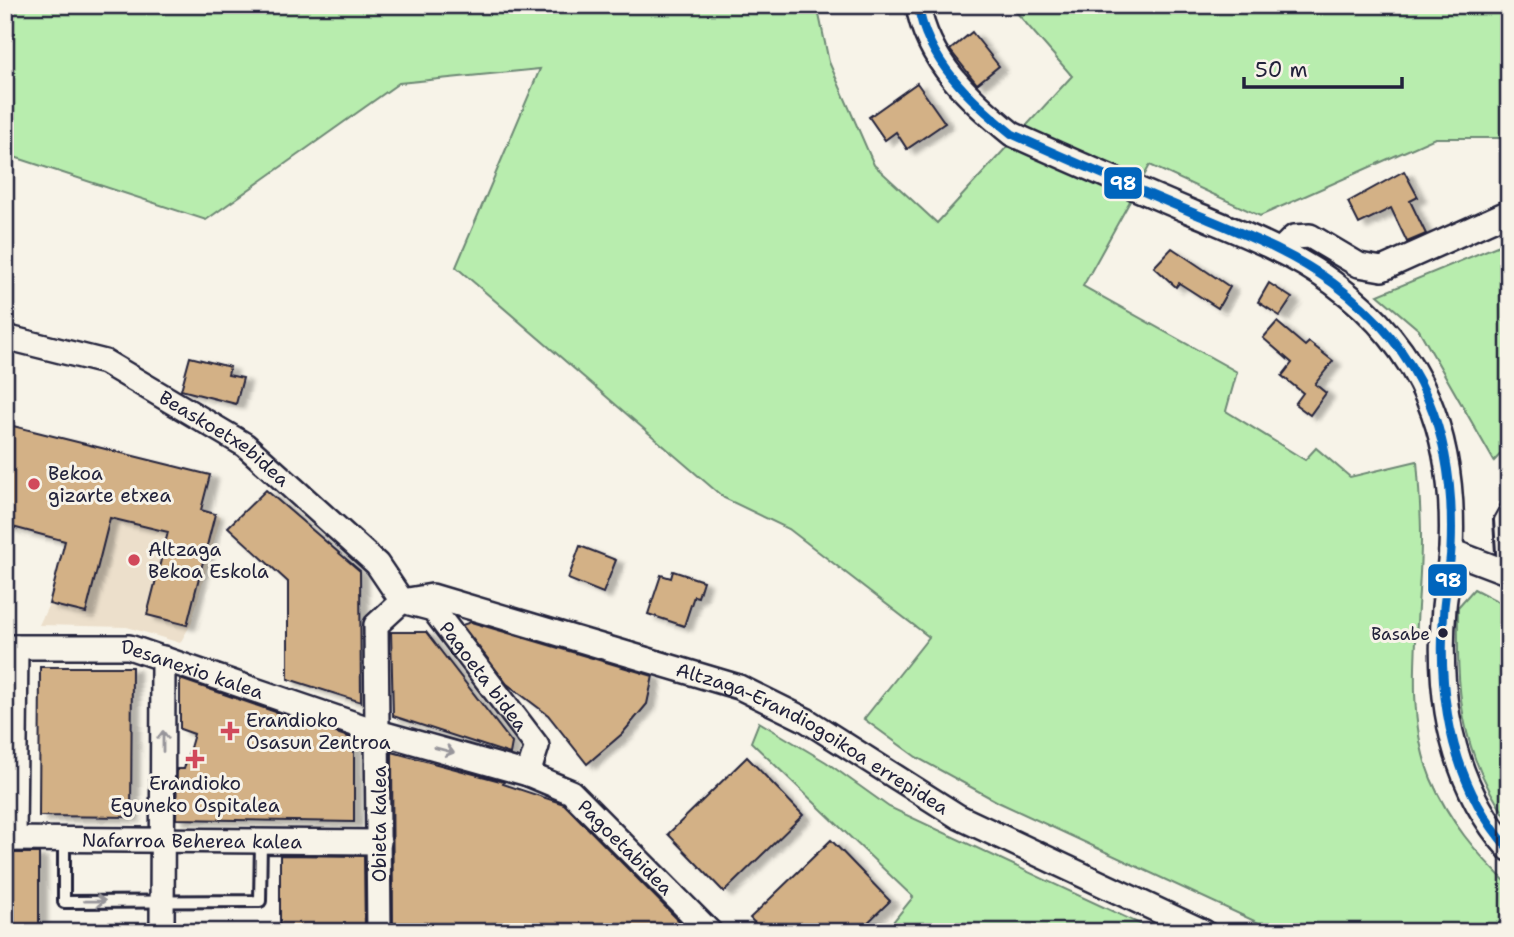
<svg xmlns="http://www.w3.org/2000/svg" width="1514" height="937" font-family="'Shantell Sans',sans-serif">
	<style>
		.built { fill: #ecdfcb }
		.green { fill: #b8edae; stroke: #6d8874; stroke-width: 2 }
		.building { fill: #d3b186; stroke: #22223b; stroke-width: 2; filter: url(#shadow) }
		.lines { fill: none; stroke-linecap: round; stroke-linejoin: round }
		.lane-casing { stroke: #22223b; stroke-width: 16 }
		.street-casing { stroke: #22223b; stroke-width: 28 }
		.lane { stroke: #f7f3e8; stroke-width: 10 }
		.street { stroke: #f7f3e8; stroke-width: 23 }
		.bus-1-casing { stroke: #f7f3e8; stroke-width: 14 }
		.bus-1 { stroke: #0065bd; stroke-width: 9 }
		.oneway { stroke: #97959a }
		.poi-dot { fill: #d1495b; stroke: #f7f3e8; stroke-width: 2.5 }
		.bus-dot { fill: #22223b; stroke: #f7f3e8; stroke-width: 2.5 }
		.labels { text-anchor: middle; stroke-width: 6; stroke-linejoin: round; paint-order: stroke }
		.bus-label { font-size: 17px; fill: #22223b; stroke: #f7f3e8; text-anchor: end }
		.street-label { font-size: 19px; fill: #22223b; stroke: #f7f3e8 }
		.poi-label { font-size: 19px; fill: #22223b; stroke: #f7f3e8; text-anchor: start }
		.line-badge { stroke: #f7f3e8; stroke-width: 2.5 }
		.badge-label { font-size: 19px; text-anchor: middle; font-weight: bold; fill: #fff }
	</style>
	<defs>
		<filter id="shadow"><feDropShadow dx="8" dy="4.5" stdDeviation="2" flood-color="#0004"/></filter>
	</defs>
	<rect width="100%" height="100%" fill="#f7f3e8"/>
	<filter id="ink" filterUnits="userSpaceOnUse"><feTurbulence type="fractalNoise" baseFrequency=".0143" numOctaves="2"/><feDisplacementMap in="SourceGraphic" scale="14" xChannelSelector="R" yChannelSelector="G"/><feConvolveMatrix kernelMatrix="1 2 1 2 8 2 1 2 1" color-interpolation-filters="sRGB"/></filter>
	<g filter="url(#ink)">
		<polygon class="built" points="89,444 210,475 201,510 221,516 191,624 180,643 127,627 39,625 49,604"/>
		<g class="green">
			<path d="M 5,5 L 817,5 L 829,62 L 874,165 L 937,223 L 1072,76 L 1010,5 L 1509,5 L 1509,138 L 1435,138 L 1260,216 L 1150,165 L 1083,286 L 1237,372 L 1226,411 L 1305,460 L 1316,448 L 1350,477 L 1417,461 C 1419,486 1421,511 1421,535 C 1422,612 1401,705 1431,779 C 1449,821 1476,853 1509,885 L 1509,932 L 1278,932 L 998,802 L 916,757 L 864,719 L 929,637 L 789,529 L 724,498 L 456,267 L 540,69 L 399,83 L 206,220 L 5,154 Z"/>
			<polygon points="1509,241 1509,445 1494,461 1419,330 1378,295"/>
			<path d="M 1474,589 L 1509,607 L 1509,821 C 1458,751 1457,690 1458,607 Z"/>
			<polygon points="759,722 826,762 889,807 1157,932 885,932 913,897 751,742"/>
		</g>
		<g class="building">
			<polygon points="972,32 999,66 977,84 950,50"/>
			<polygon points="917,83 945,123 907,149 896,132 885,140 869,117"/>
			<polygon points="1404,171 1418,197 1410,201 1426,234 1407,242 1391,208 1359,224 1348,202"/>
			<polygon points="1172,248 1230,287 1218,308 1179,283 1176,287 1154,267"/>
			<polygon points="1269,283 1292,298 1280,316 1258,302"/>
			<polygon points="1277,322 1305,346 1309,342 1333,361 1315,384 1326,393 1310,415 1295,404 1303,393 1282,376 1292,363 1263,338"/>
			<polygon points="190,357 230,367 228,375 243,378 236,404 181,390"/>
			<polygon points="5,424 210,475 201,510 215,514 187,625 147,615 168,532 110,518 86,613 49,604 65,541 5,525"/>
			<polygon points="266,490 360,571 361,702 288,679 288,582 228,527"/>
			<polygon points="580,546 616,560 603,593 568,579"/>
			<polygon points="673,571 703,581 698,597 694,596 684,626 648,614 661,575 671,578"/>
			<polygon points="471,622 653,676 647,704 622,734 587,764 548,715 507,684 462,625"/>
			<polygon points="391,632 426,632 512,743 510,754 393,716"/>
			<polygon points="40,667 132,667 131,817 39,816"/>
			<polygon points="180,679 354,739 354,822 176,819 177,769 184,769 194,734 180,729"/>
			<polygon points="392,752 504,782 503,784 564,804 690,932 393,932"/>
			<polygon points="747,757 803,815 724,892 668,834"/>
			<polygon points="831,840 890,901 858,932 763,932 750,918"/>
			<rect x="5" y="853" width="34" height="79"/>
			<polygon points="280,855 364,856 365,932 280,932"/>
		</g>
		<g class="lines">
			<defs>
				<g id="lane">
					<polyline points="1503,569 1500,520 1509,504"/>
					<polyline points="64,839 64,902 260,901 261,841"/>
				</g>
				<g id="street">
					<path d="M 918,5 C 927,61 971,101 1012,134 C 1073,162 1135,188 1196,214 C 1243,234 1291,252 1333,283 C 1424,350 1456,437 1451,549 C 1450,568 1446,587 1444,607 C 1437,693 1450,782 1509,849"/>
					<polyline points="1280,251 1294,237 1310,236 1359,265 1382,269 1509,212"/>
					<path id="s1" d="M 5,337 L 105,362 L 245,445 L 377,564 L 402,601"/>
					<polyline points="1451,551 1509,573"/>
					<path id="s2" d="M 402,601 L 432,596 L 739,687 L 806,720 L 959,817 L 1204,932"/>
					<path id="s3" d="M 410,603 L 433,609 L 537,746 L 528,774"/>
					<path id="s4" d="M 5,647 L 129,647 L 378,732 L 528,774 L 571,792 L 710,932"/>
					<path id="s5" d="M 5,839 L 379,842"/>
					<polyline points="14,839 16,647"/>
					<polyline points="162,932 163,658"/>
					<polyline points="379,932 376,625 402,601"/>
				</g>
			</defs>
			<use href="#lane" class="lane-casing"/>
			<use href="#street" class="street-casing"/>
			<use href="#lane" class="lane"/>
			<use href="#street" class="street"/>
			<defs>
				<path id="bus-1" d="M 918,5 C 927,61 971,101 1012,134 C 1073,162 1135,188 1196,214 C 1243,234 1291,252 1333,283 C 1424,350 1456,437 1451,549 C 1450,568 1446,587 1444,607 C 1437,693 1450,782 1509,849"/>
			</defs>
			<use href="#bus-1" class="bus-1-casing"/>
			<use href="#bus-1" class="bus-1"/>
		</g>
		<defs><path id="oneway-shaft" d="M-6 0H5M1.5-3L5.5 0L1.5 3" fill="none" stroke-width="1.6" stroke-linecap="round" stroke-linejoin="round" transform="scale(1.75)"/></defs>
		<g class="oneway">
			<use href="#oneway-shaft" transform="translate(163 741) rotate(-90)"/>
			<use href="#oneway-shaft" transform="translate(444 750) rotate(15)"/>
			<use href="#oneway-shaft" transform="translate(95 901) rotate(-1)"/>
		</g>
	</g>
	<g class="poi-dot">
		<circle cx="34" cy="484" r="7"/>
		<circle cx="134" cy="560" r="7"/>
		<path d="M226.5 720.5h7v7h7v7h-7v7h-7v-7h-7v-7h7z"/>
		<path d="M191.5 748.5h7v7h7v7h-7v7h-7v-7h-7v-7h7z"/>
	</g>
	<circle class="bus-dot" cx="1443" cy="633" r="6"/>
	<g class="labels">
		<g class="bus-label">
			<text x="1430" y="640">Basabe</text>
		</g>
		<g class="street-label">
			<text dy="7" stroke="none"><textPath href="#s1" startOffset="245">Beaskoetxebidea</textPath></text>
			<text dy="7" stroke="none"><textPath href="#s4" startOffset="191">Desanexio kalea</textPath></text>
			<text dy="7" stroke="none"><textPath href="#s3" startOffset="108">Pagoeta bidea</textPath></text>
			<text dy="7" stroke="none"><textPath href="#s2" startOffset="439">Altzaga-Erandiogoikoa errepidea</textPath></text>
			<text transform="translate(379 824) rotate(-90)" y="7">Obieta kalea</text>
			<text dy="7" stroke="none"><textPath href="#s5" startOffset="187">Nafarroa Beherea kalea</textPath></text>
			<text dy="7" stroke="none"><textPath href="#s4" startOffset="667">Pagoetabidea</textPath></text>
		</g>
		<g class="poi-label">
			<text x="48" y="480">Bekoa<tspan x="48" dy="22">gizarte etxea</tspan></text>
			<text x="148" y="556">Altzaga<tspan x="148" dy="22">Bekoa Eskola</tspan></text>
			<text x="246" y="727">Erandioko<tspan x="246" dy="22">Osasun Zentroa</tspan></text>
			<text x="195" y="790" text-anchor="middle">Erandioko<tspan x="195" dy="22">Eguneko Ospitalea</tspan></text>
		</g>
	</g>
	<g class="line-badge">
		<rect x="1103" y="166" width="40" height="34" rx="7" fill="#0065bd"/>
		<rect x="1427" y="563" width="41" height="34" rx="7" fill="#0065bd"/>
	</g>
	<g class="badge-label">
		<text x="1123" y="190">98</text>
		<text x="1448" y="587">98</text>
	</g>
	<rect width="1514" height="937" fill="none" stroke="#f7f3e8" stroke-width="28"/>
	<rect x="14" y="14" width="1486" height="909" fill="none" stroke="#22223b" stroke-width="2.5" filter="url(#ink)"/>
	<path d="M1244 77v10h158v-10" fill="none" stroke="#22223b" stroke-width="3.5"/>
	<text x="1255" y="77" font-size="21" fill="#22223b" stroke="#f7f3e8" stroke-width="5" paint-order="stroke">50 m</text>
</svg>
